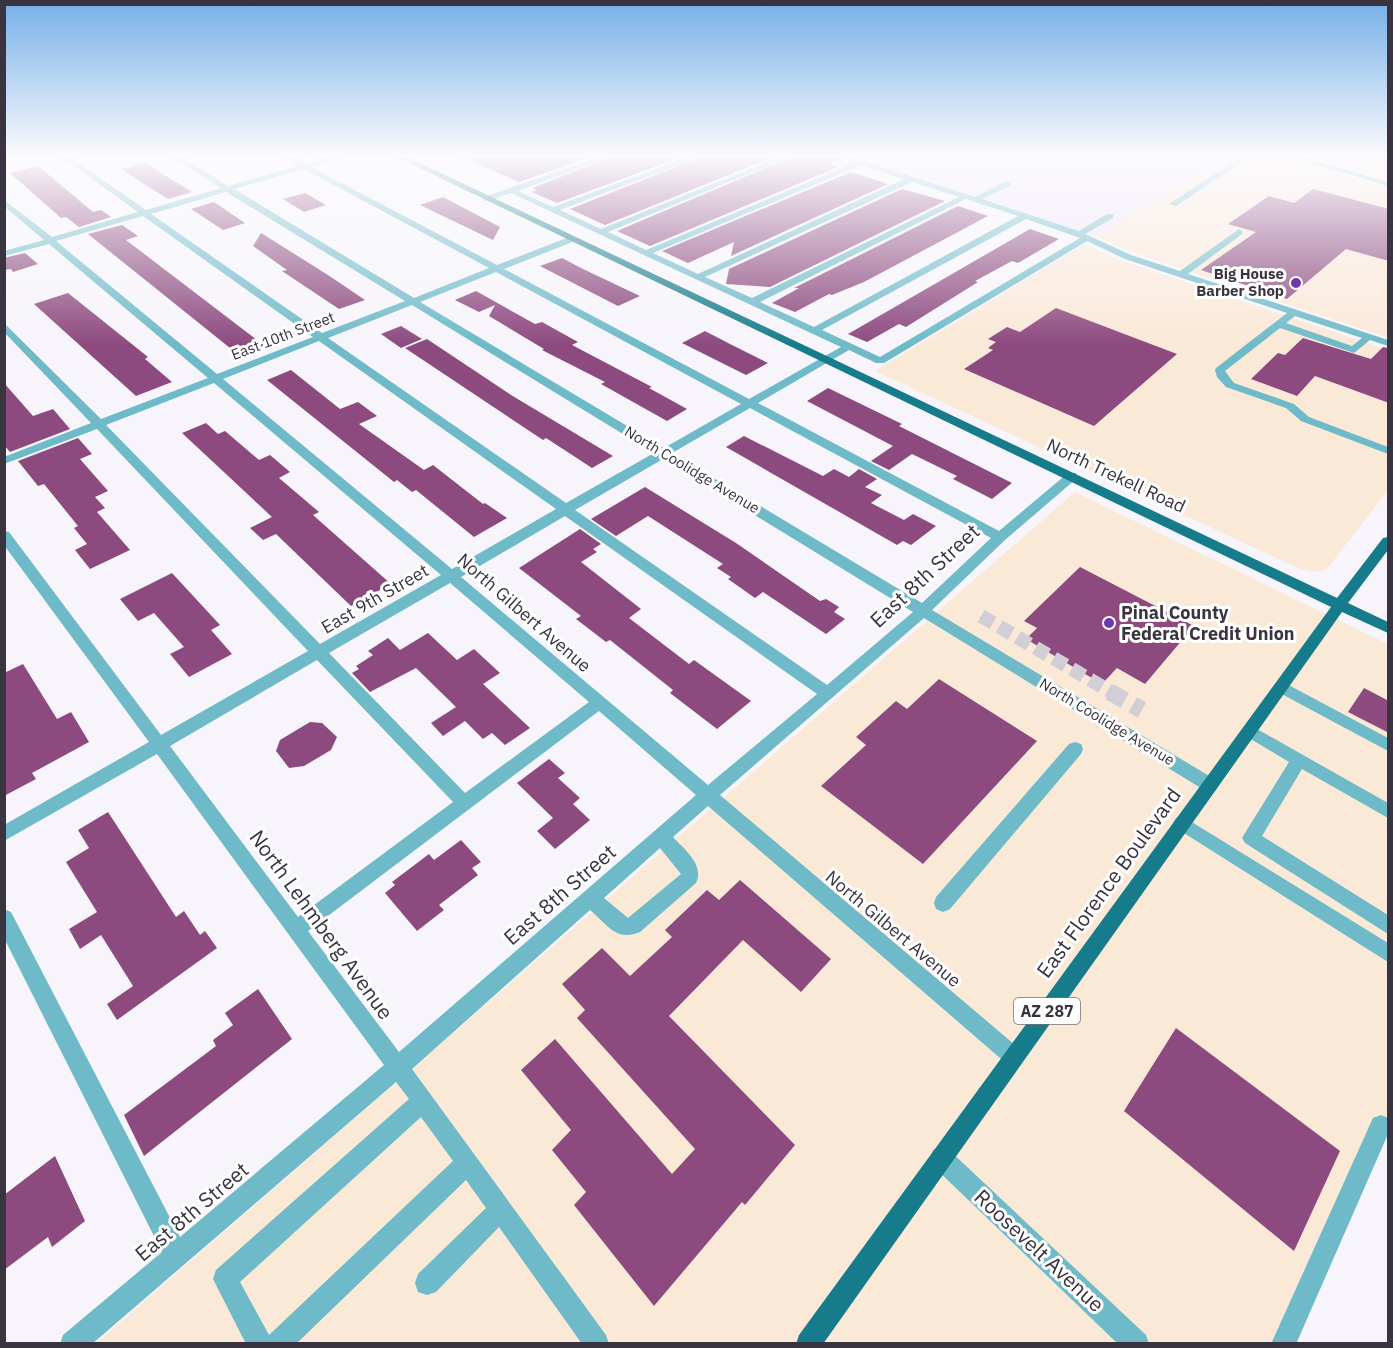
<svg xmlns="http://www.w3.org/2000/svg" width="1393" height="1348" font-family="'IBM Plex Sans',sans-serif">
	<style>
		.commercial { fill: #fbe9d8 }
		.built { fill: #f0e6fc }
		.building { fill: #8d4a7f }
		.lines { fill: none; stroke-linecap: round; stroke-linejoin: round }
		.minor-tunnel-far1 { stroke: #d1ced6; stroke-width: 14; stroke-dasharray: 14 7; stroke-linecap: butt }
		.minor-tunnel { stroke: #d1ced6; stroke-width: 17; stroke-dasharray: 17 9; stroke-linecap: butt }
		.minor { fill: #6ebac8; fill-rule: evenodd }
		.major { fill: #167c8c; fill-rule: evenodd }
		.poi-dot { fill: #7036ac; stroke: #fff; stroke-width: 2 }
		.labels { text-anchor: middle; stroke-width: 6; stroke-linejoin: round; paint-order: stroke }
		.far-poi-label { font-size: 15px; font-weight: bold; fill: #393440; stroke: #fff; text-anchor: end }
		.far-street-label { font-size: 15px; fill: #393440; stroke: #fff }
		.shield { fill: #fff; stroke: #747179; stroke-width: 1.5 }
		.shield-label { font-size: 16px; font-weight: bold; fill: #393440 }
		.street-label { font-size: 18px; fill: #393440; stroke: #fff }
		.poi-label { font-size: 18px; font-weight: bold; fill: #393440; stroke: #fff; text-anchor: start }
		.near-street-label { font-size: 21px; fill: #393440; stroke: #fff }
	</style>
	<rect width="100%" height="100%" fill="#f7f5fb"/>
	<g class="commercial">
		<polygon points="1225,156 1277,156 1388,187 1388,338 1134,253 1095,236"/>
		<polygon points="1302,156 1388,156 1388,180 1376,177"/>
		<polygon points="1084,244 1114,258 1388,350 1388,490 1327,569 1314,572 1298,568 875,371"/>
		<polygon points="1075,492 1388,644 1388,1130 1297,1343 95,1344"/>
	</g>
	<polygon class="built" points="855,156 1225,156 1095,236"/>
	<g class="building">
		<polygon points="461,156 593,156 519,182"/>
		<polygon points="614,156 684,156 557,203 532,192 537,190 532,188"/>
		<polygon points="704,156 775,156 605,225 570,209"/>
		<polygon points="794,156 836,156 840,159 829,164 838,167 650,246 617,231"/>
		<polygon points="145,163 192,192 168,199 121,169"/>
		<polygon points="38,166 93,212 101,210 111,217 79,227 66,217 61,218 10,173"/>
		<polygon points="851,172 888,184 731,256 734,242 688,263 662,251"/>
		<polygon points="902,189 945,201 770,287 726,284 729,269"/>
		<polygon points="1313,189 1389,209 1389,261 1346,249 1287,299 1201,270 1256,232 1228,224 1269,196 1294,203"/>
		<polygon points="305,193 326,205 304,212 283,199"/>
		<polygon points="443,197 500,227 493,240 420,205"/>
		<polygon points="214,202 245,223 223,230 191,209"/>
		<polygon points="958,206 988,216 864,282 832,295 829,294 795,312 772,303 799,288 794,288"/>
		<polygon points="122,225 138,236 126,240 265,346 240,356 88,234"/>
		<polygon points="1030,229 1059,239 1018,263 1012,261 975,281 978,282 906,327 899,324 867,342 848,334"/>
		<polygon points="261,233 328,275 365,300 339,309 282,271 287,270 253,246"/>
		<polygon points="25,253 38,264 13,272 11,269 4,270 4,258"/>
		<polygon points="562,258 583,269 640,296 618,306 540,266"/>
		<polygon points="476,291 535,324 542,322 578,342 572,345 652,387 649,388 687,409 667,421 601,384 605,382 542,350 544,349 489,316 495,305 479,312 455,300"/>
		<polygon points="68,293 148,357 145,359 172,382 136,396 34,304"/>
		<polygon points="1056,308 1177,354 1094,426 964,369 993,350 988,348 996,342 988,339 1007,327 1020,332"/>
		<polygon points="401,326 422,339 401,348 381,334"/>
		<polygon points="705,331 730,344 768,363 746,375 682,343"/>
		<polygon points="1303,338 1371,359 1383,347 1389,348 1389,403 1315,376 1297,396 1251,379 1278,353 1285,355"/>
		<polygon points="427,339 511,395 613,456 592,468 546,438 543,440 405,348"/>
		<polygon points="291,370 340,409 358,402 377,416 359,424 424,470 433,465 483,504 485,503 507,518 474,537 416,490 412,492 397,480 394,482 267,380"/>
		<polygon points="4,383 33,416 53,409 70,429 10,452 4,445"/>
		<polygon points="828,388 902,424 899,426 1012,483 992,499 953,479 957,476 912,454 889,470 871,461 893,446 807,401"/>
		<polygon points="206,423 218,434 225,431 259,460 270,455 290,472 279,478 319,512 313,515 391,584 351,606 276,534 263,540 250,528 272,517 182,433"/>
		<polygon points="744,436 823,476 834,469 849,477 859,469 877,479 865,487 882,495 871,503 904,520 913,514 936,526 911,545 903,541 897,545 726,447"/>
		<polygon points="78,438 92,454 80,459 108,491 95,497 105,508 97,512 130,550 90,569 75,550 87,544 74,528 78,526 44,484 38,486 18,461"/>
		<polygon points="645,487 736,543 820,601 826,599 839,607 834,612 845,619 826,634 763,592 755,598 728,579 731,577 717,568 723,564 648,516 616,536 591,519"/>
		<polygon points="580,529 601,544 593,549 597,552 581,562 641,609 629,618 689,664 694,660 751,701 717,729 670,693 673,690 610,640 606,642 576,619 581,616 519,568"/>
		<polygon points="1080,567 1194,626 1145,684 1117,668 1102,684 1026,639 1037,628 1024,621"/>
		<polygon points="172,573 220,625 211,630 232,654 189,677 170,654 184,647 154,613 138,621 120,599"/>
		<polygon points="428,633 457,660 474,649 500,673 483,684 530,728 505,745 492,733 483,739 465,721 443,736 431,723 456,707 416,668 370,692 352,673 359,669 356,666 373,655 368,651 388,638 400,650"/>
		<polygon points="23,664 57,719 71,712 89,742 32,773 36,779 4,796 4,673"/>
		<polygon points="939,679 1037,741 923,864 821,786 866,745 856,737 896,701 907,709"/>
		<polygon points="1364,688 1389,701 1389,733 1348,712"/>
		<polygon points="310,722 322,723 337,737 331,750 304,766 289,768 276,751 280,740"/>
		<polygon points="549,759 565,773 558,778 580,798 573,804 590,820 555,849 537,831 553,818 517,783"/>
		<polygon points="108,812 176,917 184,911 200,935 205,931 217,948 117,1020 107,1004 133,986 101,935 80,949 69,929 97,912 66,862 89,848 78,830"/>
		<polygon points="461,840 481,862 472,868 478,875 439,905 444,910 417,931 385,893 395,885 392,882 429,854 434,860"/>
		<polygon points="740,880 831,959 801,992 743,940 669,1016 795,1145 745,1205 742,1202 654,1306 574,1205 586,1192 552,1150 571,1130 521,1070 555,1039 672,1174 695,1149 577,1018 585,1010 562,984 602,948 630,976 672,937 665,930 707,890 719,900"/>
		<polygon points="258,989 292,1039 144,1156 124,1115 216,1046 213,1040 233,1025 225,1013"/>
		<polygon points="1176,1028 1340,1151 1294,1251 1124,1111"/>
		<polygon points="55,1156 85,1221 52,1247 48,1237 4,1270 4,1195"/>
	</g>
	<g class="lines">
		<polyline class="minor-tunnel-far1" points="981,616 1113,693"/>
		<polyline class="minor-tunnel" points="1110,692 1142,710"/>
		<g class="minor">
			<path d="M 60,156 L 68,156 L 146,210 L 221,188 L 170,156 L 179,156 L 228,186 L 298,166 L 282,156 L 291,156 L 305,164 L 331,156 L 343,156 L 311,167 L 497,265 L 569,237 L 575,237 L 575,241 L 504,269 L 749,399 L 841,347 L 511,193 L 487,201 L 484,201 L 484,197 L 601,156 L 612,156 L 518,191 L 553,207 L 691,156 L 702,156 L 560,210 L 601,229 L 782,156 L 792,156 L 608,232 L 646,250 L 854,163 L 838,156 L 849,156 L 975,197 L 1004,182 L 1010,182 L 1010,186 L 982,199 L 1079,231 L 1107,214 L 1113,214 L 1113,218 L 1085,234 L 1131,255 L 1180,271 L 1239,229 L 1243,232 L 1242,234 L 1188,274 L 1388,340 L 1388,346 L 1370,340 L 1354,353 L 1280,328 L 1225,371 L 1234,383 L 1294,404 L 1309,417 L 1388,447 L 1388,454 L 1301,421 L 1286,408 L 1226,387 L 1217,377 L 1215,370 L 1216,368 L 1287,313 L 1125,259 L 1087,241 L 884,363 L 876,363 L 849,350 L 758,403 L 999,531 L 1068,473 L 1076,473 L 1076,479 L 1005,540 L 932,610 L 1216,780 L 1218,785 L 1216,790 L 1210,792 L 1204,790 L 924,618 L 720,795 L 1021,1050 L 1024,1057 L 1021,1064 L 1014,1067 L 1007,1064 L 708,806 L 673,837 C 684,849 705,865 696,883 L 640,932 C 616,942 608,925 590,910 L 412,1069 L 606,1335 L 609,1344 L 582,1344 L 499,1227 L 436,1292 L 427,1295 L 418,1292 L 415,1283 L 418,1274 L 486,1208 L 466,1180 L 296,1344 L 246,1344 L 213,1279 L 216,1270 L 409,1099 L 396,1082 L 92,1344 L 60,1344 L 63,1335 L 162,1252 L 4,938 L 4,909 L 11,912 L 180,1237 L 384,1065 L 157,754 L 4,841 L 4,825 L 149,742 L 4,545 L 4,531 L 9,532 L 161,735 L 308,651 L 97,429 L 4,464 L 4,457 L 91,423 L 4,332 L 4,323 L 101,419 L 208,378 L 49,244 L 4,256 L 4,251 L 44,240 L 4,206 L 4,200 L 52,237 L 138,212 ZM 861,165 L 904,179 L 698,274 L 653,253 ZM 304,169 L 489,268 L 414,298 L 234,189 ZM 912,182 L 959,197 L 752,298 L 705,277 ZM 226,192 L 405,301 L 322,333 L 151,214 ZM 966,199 L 1018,216 L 814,327 L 760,302 ZM 143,216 L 313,337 L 217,374 L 56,241 ZM 1026,219 L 1080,238 L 880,357 L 822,330 ZM 496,272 L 741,404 L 664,448 L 420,302 ZM 412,305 L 654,453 L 566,503 L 328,338 ZM 1295,316 L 1362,338 L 1352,346 L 1286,323 ZM 319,341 L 556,509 L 452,569 L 223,379 ZM 214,383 L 441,575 L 320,644 L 106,425 ZM 750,408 L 991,538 L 922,603 L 672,453 ZM 663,459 L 913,612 L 827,685 L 575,510 ZM 565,516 L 817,694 L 708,785 L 461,577 ZM 450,583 L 589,702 L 465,793 L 329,653 ZM 317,660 L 453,802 L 298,917 L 170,746 ZM 599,711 L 696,795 L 399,1052 L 308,931 ZM 660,848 L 681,874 L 628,918 L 604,898 ZM 421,1117 L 453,1161 L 269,1335 L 240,1282 Z"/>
			<polygon points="1242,156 1251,156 1176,206 1169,204"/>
			<polygon points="1287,156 1299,156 1388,182 1388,186"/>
			<polygon points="1281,681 1388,738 1388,751 1276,691 1273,687 1276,683"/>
			<polygon points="1250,725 1388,803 1388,818 1302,769 1262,836 1388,915 1388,934 1245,843 1242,838 1245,833 1289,762 1244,735 1242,731 1244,727"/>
			<polygon points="1075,742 1081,744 1083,749 1081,754 950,909 943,912 936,909 934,903 936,897 1069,744"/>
			<polygon points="1182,816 1388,943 1388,962 1176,828 1173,823 1176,818"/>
			<polygon points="1381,1115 1388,1118 1388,1134 1296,1344 1271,1344 1373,1118"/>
			<polygon points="941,1147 949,1150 1146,1335 1149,1344 1118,1344 933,1166 930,1158 933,1150"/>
		</g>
		<polygon class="major" points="395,156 405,156 1337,598 1383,538 1388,537 1388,550 1348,603 1388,622 1388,633 1342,612 823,1344 796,1344 799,1335 1331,607"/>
	</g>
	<linearGradient id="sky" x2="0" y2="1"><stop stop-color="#76afe8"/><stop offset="0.45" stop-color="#fbfafd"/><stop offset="1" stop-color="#fbfafd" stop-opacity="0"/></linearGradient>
	<rect width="1393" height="345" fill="url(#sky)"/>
	<g class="poi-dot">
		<circle cx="1296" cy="283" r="6"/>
		<circle cx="1109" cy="623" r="6"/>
	</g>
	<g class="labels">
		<g class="far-poi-label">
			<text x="1284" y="279">Big House<tspan x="1284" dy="17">Barber Shop</tspan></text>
		</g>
		<g class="far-street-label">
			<text transform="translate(283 336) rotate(-21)" y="5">East 10th Street</text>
			<text transform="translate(692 470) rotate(31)" y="5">North Coolidge Avenue</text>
			<text transform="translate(1107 722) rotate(31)" y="5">North Coolidge Avenue</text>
		</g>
		<rect class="shield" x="1014" y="998" width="66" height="26" rx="4.5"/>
		<g class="shield-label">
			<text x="1047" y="1017">AZ 287</text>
		</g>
		<g class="street-label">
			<text transform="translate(1116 476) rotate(25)" y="6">North Trekell Road</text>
			<text transform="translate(375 599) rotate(-30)" y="6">East 9th Street</text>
			<text transform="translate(524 613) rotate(41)" y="6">North Gilbert Avenue</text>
			<text transform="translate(893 929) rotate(40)" y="6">North Gilbert Avenue</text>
		</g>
		<g class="poi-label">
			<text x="1121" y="619">Pinal County<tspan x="1121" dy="21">Federal Credit Union</tspan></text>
		</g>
		<g class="near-street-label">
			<text transform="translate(925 576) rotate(-43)" y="7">East 8th Street</text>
			<text transform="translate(1109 883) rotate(-54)" y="7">East Florence Boulevard</text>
			<text transform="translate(560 895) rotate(-41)" y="7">East 8th Street</text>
			<text transform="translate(321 925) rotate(54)" y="7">North Lehmberg Avenue</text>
			<text transform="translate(192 1212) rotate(-40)" y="7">East 8th Street</text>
			<text transform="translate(1039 1251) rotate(43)" y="7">Roosevelt Avenue</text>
		</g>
	</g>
	<rect width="1393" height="1348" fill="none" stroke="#393440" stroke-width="12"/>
</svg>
